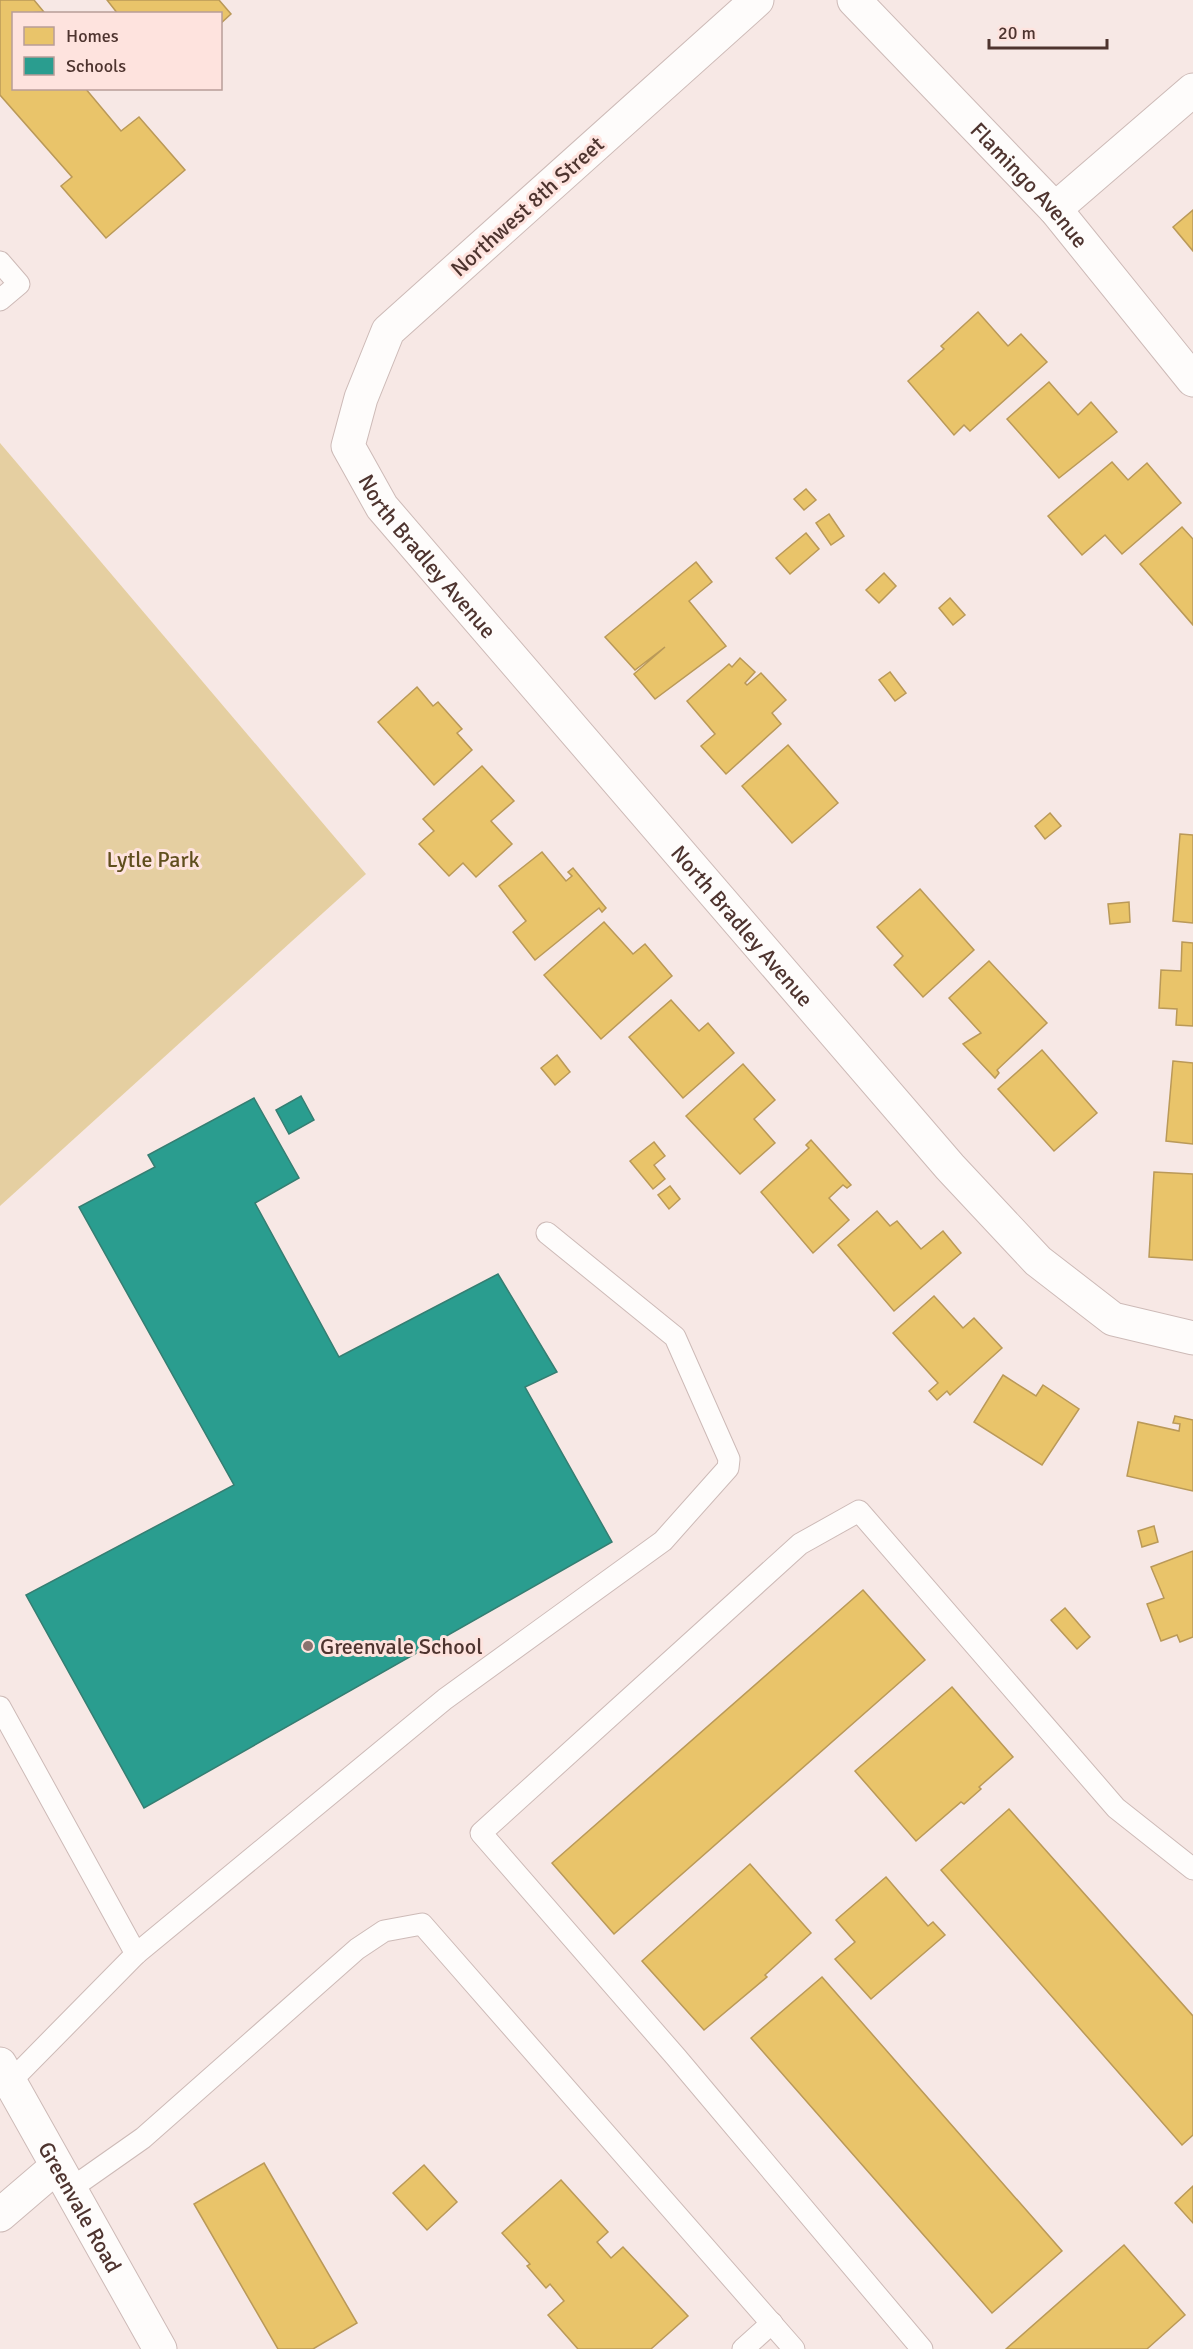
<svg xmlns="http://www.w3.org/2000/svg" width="1193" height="2349" font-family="Signika,sans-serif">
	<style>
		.green { fill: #e5cfa1 }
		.homes { fill: #e9c46a; stroke: #ba9958; stroke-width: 1.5 }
		.schools { fill: #2a9d8f; stroke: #357e72; stroke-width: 1.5 }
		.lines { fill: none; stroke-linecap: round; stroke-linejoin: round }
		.lane-casing { stroke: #cdbab7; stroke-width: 23 }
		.street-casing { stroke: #cdbab7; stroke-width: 35 }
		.lane { stroke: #fefcfb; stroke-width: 21 }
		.street { stroke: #fefcfb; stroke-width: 33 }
		.poi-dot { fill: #89736f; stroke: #fee3de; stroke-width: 2 }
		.labels { text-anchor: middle; stroke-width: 6; stroke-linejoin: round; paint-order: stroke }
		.street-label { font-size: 22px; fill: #4e342f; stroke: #fee3de }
		.park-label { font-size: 22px; fill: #5f4e1d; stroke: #fee3de }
		.poi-label { font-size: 22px; fill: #4e342f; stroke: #fee3de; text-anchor: start }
	</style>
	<rect width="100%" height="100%" fill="#f7e8e5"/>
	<polygon class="green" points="0,443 366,874 0,1206"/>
	<g class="homes">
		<polygon points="0,0 34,0 44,12 14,14 14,88 85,88 121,131 139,117 185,170 106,238 61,186 72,177 0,95"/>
		<polygon points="107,0 219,0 231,14 220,24 220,14 118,14"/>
		<polygon points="1193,210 1193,251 1173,227"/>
		<polygon points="978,312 1008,346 1021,334 1047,362 970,431 964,425 954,435 908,381 944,349 941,346"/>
		<polygon points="1049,382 1078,415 1091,402 1117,432 1059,478 1007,419"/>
		<polygon points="1112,462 1128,480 1147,463 1181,503 1122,554 1105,535 1082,555 1048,516"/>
		<polygon points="806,489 816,500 804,510 794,499"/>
		<polygon points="829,514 844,536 831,545 816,523"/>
		<polygon points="1182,527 1193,539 1193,625 1140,564"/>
		<polygon points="806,533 819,549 790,574 776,558"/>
		<polygon points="696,562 712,582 689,601 726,646 655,699 634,674 665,647 635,670 605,637"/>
		<polygon points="884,573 896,586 879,603 866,590"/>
		<polygon points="950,598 965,615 953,625 939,608"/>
		<polygon points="740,658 755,672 745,683 747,685 761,673 786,700 772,713 781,724 726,774 701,746 715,734 687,701 729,664 732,667"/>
		<polygon points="890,672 906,693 895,701 879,680"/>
		<polygon points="417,687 433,706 438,702 462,729 457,733 472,750 434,785 378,722"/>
		<polygon points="788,745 838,803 792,843 742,786"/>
		<polygon points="482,766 514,801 491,821 512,844 476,877 463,863 449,876 419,844 434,831 423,819"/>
		<polygon points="1050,813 1061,826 1045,839 1035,826"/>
		<polygon points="1180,834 1193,835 1193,923 1173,921"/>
		<polygon points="542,852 566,881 572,876 568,872 573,868 606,908 602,912 599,908 535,960 513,932 526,921 499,886"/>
		<polygon points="920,889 974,950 923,997 894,965 903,956 877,927"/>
		<polygon points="1129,902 1130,922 1110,924 1108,904"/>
		<polygon points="604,922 633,954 645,944 672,976 601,1039 544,975"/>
		<polygon points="1182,942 1193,943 1193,1026 1176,1025 1177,1009 1159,1008 1161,970 1181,971"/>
		<polygon points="989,961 1047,1023 997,1070 999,1073 995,1078 963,1044 981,1033 949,998"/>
		<polygon points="671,1000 699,1031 708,1023 734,1053 683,1098 629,1037"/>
		<polygon points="1042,1050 1097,1113 1054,1151 998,1089"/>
		<polygon points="557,1055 570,1072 555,1085 541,1068"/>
		<polygon points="1173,1061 1193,1063 1193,1144 1166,1141"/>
		<polygon points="743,1064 775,1100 754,1119 775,1143 740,1174 686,1116"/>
		<polygon points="811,1140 851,1185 847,1188 843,1185 829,1198 849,1220 813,1253 761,1192 809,1148 806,1145"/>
		<polygon points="654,1142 665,1156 654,1165 665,1179 653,1189 630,1161"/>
		<polygon points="1154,1172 1193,1174 1193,1260 1149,1257"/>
		<polygon points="670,1186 680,1199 669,1209 658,1195"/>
		<polygon points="877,1211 890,1226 897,1221 921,1249 943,1231 961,1253 894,1311 838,1245"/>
		<polygon points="934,1296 963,1328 974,1318 1002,1348 950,1395 947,1391 937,1400 929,1391 938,1383 893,1333"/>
		<polygon points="1003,1375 1036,1396 1043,1385 1079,1409 1042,1465 974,1422"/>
		<polygon points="1175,1416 1193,1420 1193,1491 1127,1476 1138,1422 1179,1431 1180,1424 1173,1423"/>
		<polygon points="1154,1526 1158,1542 1142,1547 1138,1531"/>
		<polygon points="1193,1551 1193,1637 1180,1642 1177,1635 1161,1641 1147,1604 1164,1598 1151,1567"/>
		<polygon points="863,1590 925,1660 614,1934 552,1863"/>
		<polygon points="1065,1608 1090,1637 1077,1649 1051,1620"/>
		<polygon points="952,1687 1013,1757 979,1787 981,1789 964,1804 961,1802 916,1841 855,1771"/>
		<polygon points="1009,1809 1193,2016 1193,2135 1182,2145 941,1870"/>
		<polygon points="750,1864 811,1933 765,1975 767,1977 704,2030 642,1961"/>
		<polygon points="886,1877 928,1926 933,1922 945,1935 871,1999 835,1959 855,1942 836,1920"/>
		<polygon points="822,1977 1062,2251 992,2313 751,2038"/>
		<polygon points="264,2163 357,2323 313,2349 278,2349 194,2204"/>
		<polygon points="424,2165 457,2202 427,2230 393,2193"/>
		<polygon points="561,2180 608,2232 597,2242 611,2258 623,2247 688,2316 651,2349 578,2349 548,2315 564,2301 550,2284 546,2288 527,2266 530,2264 502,2233"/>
		<polygon points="1193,2186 1193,2223 1175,2203"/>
		<polygon points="1124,2245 1185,2315 1147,2349 1006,2349"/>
	</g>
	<g class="schools">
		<polygon points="301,1096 314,1120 289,1134 276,1110"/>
		<polygon points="254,1098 299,1178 255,1203 339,1357 498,1274 557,1372 525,1387 612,1542 144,1808 26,1595 234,1485 79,1207 155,1167 148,1155"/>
	</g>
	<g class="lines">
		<defs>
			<g id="lane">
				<polyline points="0,262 19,284 0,300"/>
				<polyline points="0,1707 136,1954"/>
				<polyline points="10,2082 136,1954 445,1699 663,1541 728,1468 729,1459 675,1337 547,1233"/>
				<polyline points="69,2190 143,2138 357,1949 384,1931 422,1924 794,2349"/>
				<polyline points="743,2349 772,2323"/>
				<polyline points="922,2349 676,2057 481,1833 800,1544 859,1511 1116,1808 1193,1869"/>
			</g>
			<g id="street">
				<path id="s1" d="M 757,0 L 388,331 L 361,398 L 348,446 L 382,507 L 950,1167 L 1038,1261 L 1113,1319 L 1193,1338"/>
				<path id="s2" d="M 854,0 L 1055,209 L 1193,380"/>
				<polyline points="1055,209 1193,90"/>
				<path id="s3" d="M 0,2064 L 160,2349"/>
				<polyline points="0,2215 56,2167"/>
			</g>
		</defs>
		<use href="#lane" class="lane-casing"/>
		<use href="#street" class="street-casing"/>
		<use href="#lane" class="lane"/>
		<use href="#street" class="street"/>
	</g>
	<circle class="poi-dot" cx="308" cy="1646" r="6"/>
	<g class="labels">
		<g class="street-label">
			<text dy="8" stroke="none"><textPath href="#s2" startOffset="255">Flamingo Avenue</textPath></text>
			<text transform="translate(527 206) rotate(-42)" y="8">Northwest 8th Street</text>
			<text dy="8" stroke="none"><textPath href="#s1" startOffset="754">North Bradley Avenue</textPath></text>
			<text dy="8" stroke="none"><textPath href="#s1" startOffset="1240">North Bradley Avenue</textPath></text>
			<text dy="8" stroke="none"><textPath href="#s3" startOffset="164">Greenvale Road</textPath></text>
		</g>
		<g class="park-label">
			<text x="153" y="867">Lytle Park</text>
		</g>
		<g class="poi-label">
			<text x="320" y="1654">Greenvale School</text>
		</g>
	</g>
	<rect x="12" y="12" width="210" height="78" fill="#fee3de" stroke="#b89d98" stroke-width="1.5"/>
	<rect x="24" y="27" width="30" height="18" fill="#e9c46a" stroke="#b89d98" stroke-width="1.5"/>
	<text x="66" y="42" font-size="18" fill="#4e342f">Homes</text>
	<rect x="24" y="57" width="30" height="18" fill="#2a9d8f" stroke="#b89d98" stroke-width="1.5"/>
	<text x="66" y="72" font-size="18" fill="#4e342f">Schools</text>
	<path d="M989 39v9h118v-9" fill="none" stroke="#4e342f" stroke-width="3"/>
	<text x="998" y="39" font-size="18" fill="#4e342f" stroke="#fee3de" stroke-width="4.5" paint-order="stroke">20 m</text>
</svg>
